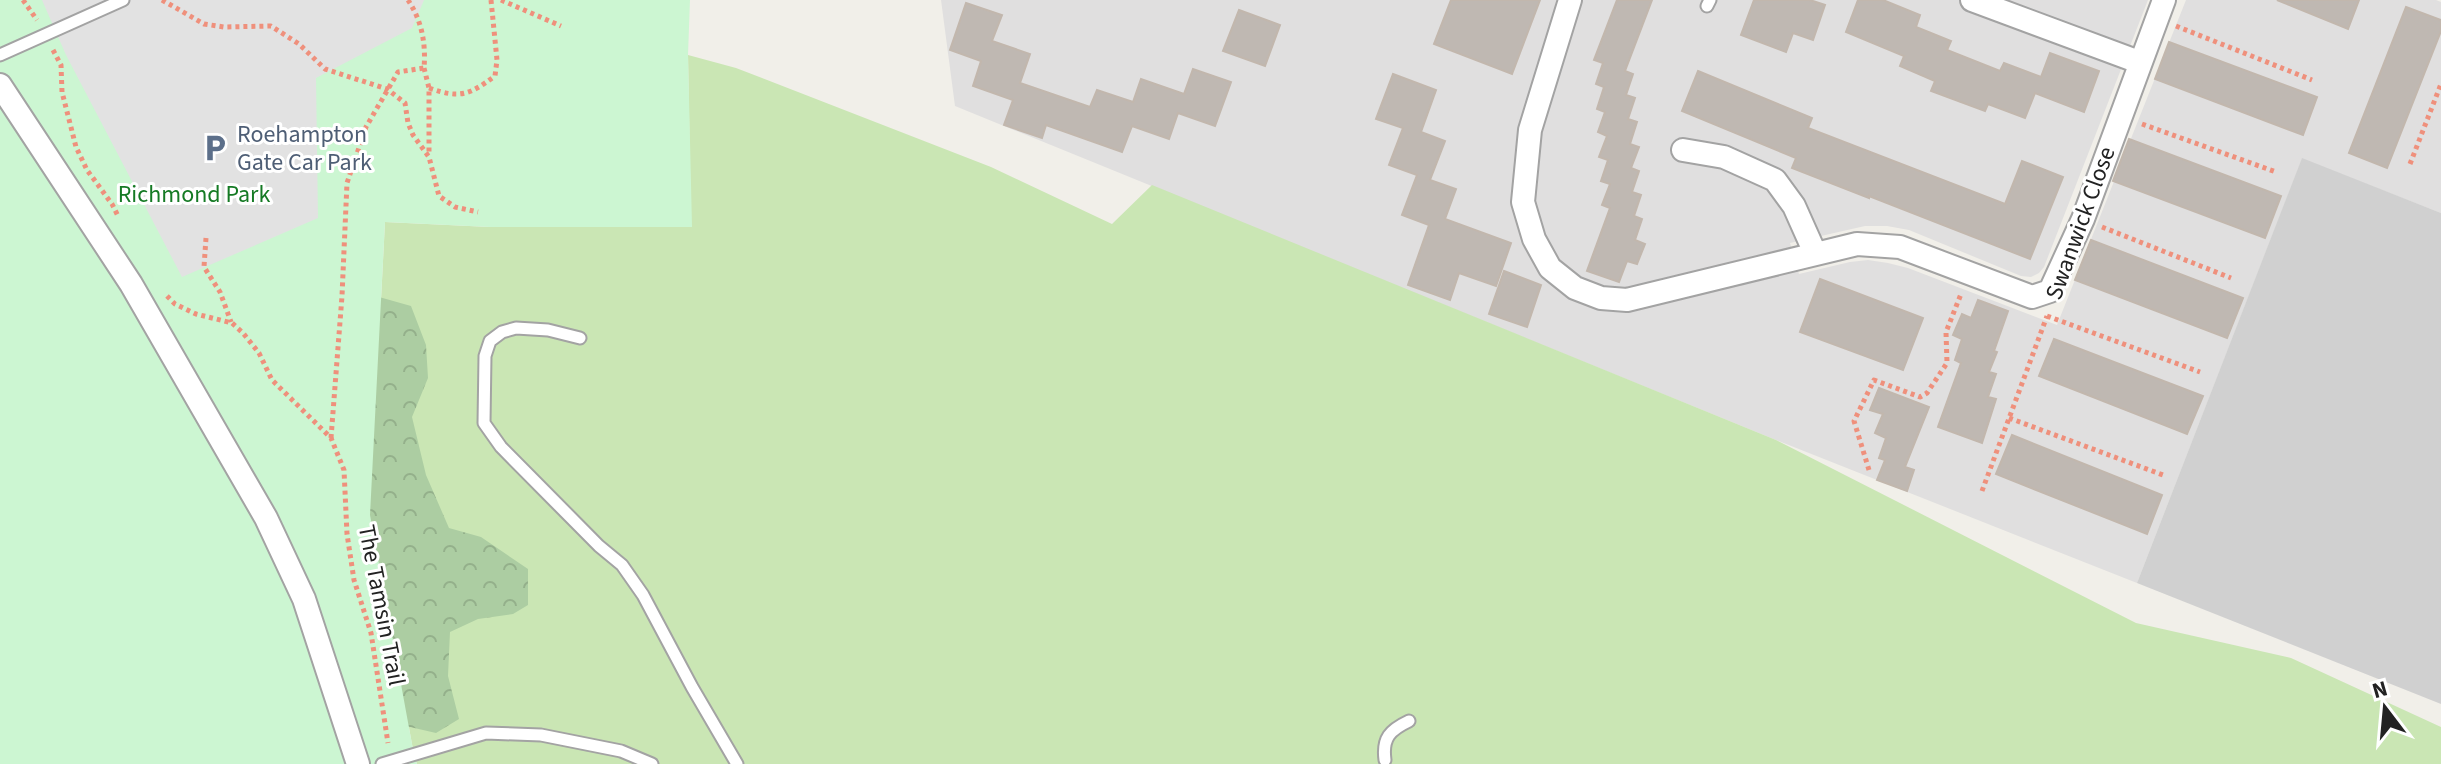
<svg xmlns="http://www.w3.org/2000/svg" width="2441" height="764" font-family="'Source Sans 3',sans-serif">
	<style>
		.residential { fill: #e0dfdf }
		.religious { fill: #d0d0d0 }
		.grass { fill: #cae6b4 }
		.forest { fill: url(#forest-crowns) }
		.park { fill: #ccf6d2 }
		.parking { fill: #e2e2e2 }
		.building { fill: #bfb8b2; stroke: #c2b7ad; stroke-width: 2 }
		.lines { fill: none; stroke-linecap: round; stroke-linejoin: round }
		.service-casing { stroke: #a3a3a3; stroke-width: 15 }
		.minor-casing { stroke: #a3a3a3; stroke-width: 26 }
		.path { stroke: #ef907c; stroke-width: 5; stroke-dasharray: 4 4; stroke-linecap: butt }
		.service { stroke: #fff; stroke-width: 11 }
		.minor { stroke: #fff; stroke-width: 22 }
		.labels { text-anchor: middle; stroke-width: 6; stroke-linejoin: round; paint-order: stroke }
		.service-label { font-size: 24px; fill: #4e5e75; stroke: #fff; text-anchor: start }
		.park-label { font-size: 24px; fill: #157a24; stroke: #fff }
		.street-label { font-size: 24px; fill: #222; stroke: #fff }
	</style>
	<defs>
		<pattern id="forest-crowns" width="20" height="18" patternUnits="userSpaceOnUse" patternTransform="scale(2)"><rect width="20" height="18" fill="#accda2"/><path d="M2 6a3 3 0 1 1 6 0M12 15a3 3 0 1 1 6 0" fill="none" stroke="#94b08b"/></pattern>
	</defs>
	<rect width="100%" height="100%" fill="#f1efe9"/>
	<polygon class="residential" points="941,0 2148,0 2044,267 2039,273 2031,277 2021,276 1909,230 1887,226 1865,226 1790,243 1799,274 1850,262 1868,260 1888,263 1908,268 2057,325 2186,0 2436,0 2441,2 2441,213 2302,159 2137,583 1776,440 955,106"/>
	<polygon class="religious" points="2302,158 2441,213 2441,704 2137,583"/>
	<polygon class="grass" points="688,55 736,68 991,167 1112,224 1152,185 1776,440 2136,623 2291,658 2441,727 2441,764 417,764 414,755 370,515 385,222 490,227 691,227"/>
	<polygon class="forest" points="372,295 411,306 426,345 428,378 412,417 426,475 449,528 481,537 528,569 528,605 513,614 478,619 450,632 448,676 459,719 436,733 397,724 365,556"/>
	<polygon class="park" points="0,0 690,0 688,55 692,227 490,227 385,222 370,515 414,755 417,764 0,764"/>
	<polygon class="parking" points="42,0 424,0 412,28 316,78 318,218 182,277 66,55"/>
	<g class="building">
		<polygon points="1451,0 1540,0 1512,74 1434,44"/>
		<polygon points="1617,0 1652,0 1625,71 1633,74 1626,95 1635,98 1628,119 1637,122 1630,144 1639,147 1631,168 1639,171 1632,192 1641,195 1634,216 1642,219 1635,240 1645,244 1637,264 1627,261 1619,282 1587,271 1610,208 1602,205 1610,184 1601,181 1608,160 1599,157 1607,136 1598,132 1605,112 1597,109 1604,87 1596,84 1603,63 1594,60"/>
		<polygon points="1754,0 1810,0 1825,5 1813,40 1793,33 1786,52 1741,35"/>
		<polygon points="1858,0 1883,0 1920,15 1916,27 1951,41 1947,50 2000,71 2004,63 2041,77 2050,53 2099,71 2084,112 2035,93 2025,118 1988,104 1985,111 1931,91 1935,81 1900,66 1904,56 1846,32"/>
		<polygon points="2277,0 2359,0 2348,29"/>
		<polygon points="966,3 1002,15 992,41 1030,54 1020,83 1090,107 1097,90 1133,102 1141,79 1184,94 1193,69 1231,82 1215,126 1178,113 1169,139 1132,126 1122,152 1046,125 1042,138 1004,125 1013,100 973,86 981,61 950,50"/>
		<polygon points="2406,7 2441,20 2441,31 2387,168 2349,153"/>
		<polygon points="1239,10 1280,25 1265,66 1223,51"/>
		<polygon points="2169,42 2317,97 2303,135 2155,79"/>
		<polygon points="1698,71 1812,118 1808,128 2005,204 2022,161 2063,177 2030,259 1869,196 1869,198 1792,168 1796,158 1682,111"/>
		<polygon points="1393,74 1436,90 1421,132 1445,141 1430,180 1456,189 1445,219 1511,243 1496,286 1459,273 1450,300 1408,285 1429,225 1402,215 1417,175 1389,165 1403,128 1376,119"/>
		<polygon points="2129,139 2281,196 2265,238 2113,181"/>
		<polygon points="2091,240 2243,298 2227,338 2075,280"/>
		<polygon points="1504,271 1541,285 1527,327 1489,314"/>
		<polygon points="1820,279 1923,318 1903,370 1800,332"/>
		<polygon points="1978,300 2008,311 1994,351 1997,352 1989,372 1996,374 1988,397 1996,399 1982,443 1938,427 1961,363 1955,360 1962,339 1953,335 1962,314 1971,318"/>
		<polygon points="2054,339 2203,396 2187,434 2039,376"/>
		<polygon points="1879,388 1929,407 1905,467 1914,470 1907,491 1877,480 1885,460 1879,458 1886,438 1875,433 1883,414 1870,410"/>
		<polygon points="2012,435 2162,495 2147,534 1996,474"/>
	</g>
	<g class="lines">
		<defs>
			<g id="service">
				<polyline points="1707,6 1710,0"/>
				<polyline points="0,55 123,0"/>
				<polyline points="580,338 548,330 516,328 502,332 490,341 485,356 484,423 501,447 599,546 622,565 643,595 692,687 737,764"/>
				<path d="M 1385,760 C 1382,738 1390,730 1409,721"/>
				<polyline points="382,764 486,733 541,735 621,751 652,764"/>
			</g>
			<g id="minor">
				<polyline points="1570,0 1530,130 1523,202 1534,239 1550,268 1575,288 1601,298 1627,300 1857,244 1900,247 2032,297 2050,291 2083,219 2164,0"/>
				<polyline points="1972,0 2139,62"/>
				<polyline points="0,85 131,284 266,518 304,599 358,764"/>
				<polyline points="1683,150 1724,157 1775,180 1794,206 1815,253"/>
			</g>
		</defs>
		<use href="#service" class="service-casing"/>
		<use href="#minor" class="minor-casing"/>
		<g class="path">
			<polyline points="23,0 37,20"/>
			<polyline points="162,0 204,24 224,27 271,26 299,44 325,69 387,89 405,103 408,123 413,135 429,157 439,196 455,207 478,212"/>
			<polyline points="501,0 561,26"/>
			<polyline points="2176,26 2312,80"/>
			<polyline points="53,50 61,65 62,92 76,147 87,170 112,204 118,216"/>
			<polyline points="424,68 429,88 429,155"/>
			<path d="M 429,88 C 460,99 469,95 495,76 L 497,60 L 491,0"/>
			<polyline points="2142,124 2276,172"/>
			<polyline points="2410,164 2441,84"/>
			<polyline points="2102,227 2231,278"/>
			<polyline points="206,238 204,267 220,292 231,322"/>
			<polyline points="167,296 175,304 196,314 232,323 243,333 259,353 272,380 331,438 344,470 347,534 354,580 371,633 388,743"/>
			<polyline points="2047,316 2200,372"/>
			<polyline points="2009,418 2163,475"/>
			<path d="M 331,438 L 342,296 L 347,183 L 366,127 L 398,72 L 424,68 C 426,44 422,21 408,0"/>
			<polyline points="1869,470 1854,421 1874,380 1920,397 1927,393 1947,363 1946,332 1961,294"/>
			<polyline points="1982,491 2047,316"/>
		</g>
		<use href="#service" class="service"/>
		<use href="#minor" class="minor"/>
	</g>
	<defs>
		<symbol id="parking-bare" viewBox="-9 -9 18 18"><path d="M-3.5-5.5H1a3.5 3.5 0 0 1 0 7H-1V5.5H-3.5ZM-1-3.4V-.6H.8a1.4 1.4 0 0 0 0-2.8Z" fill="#5c6f8a" stroke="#fff" stroke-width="2.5" paint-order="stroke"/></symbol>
	</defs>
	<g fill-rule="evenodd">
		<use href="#parking-bare" x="195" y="128" width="40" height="40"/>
	</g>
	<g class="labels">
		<g class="service-label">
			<text x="237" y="142">Roehampton<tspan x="237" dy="28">Gate Car Park</tspan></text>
		</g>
		<g class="park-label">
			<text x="194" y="202">Richmond Park</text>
		</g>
		<g class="street-label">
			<text transform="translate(2080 223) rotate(-70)" y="8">Swanwick Close</text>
			<text transform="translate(382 605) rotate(79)" y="8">The Tamsin Trail</text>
		</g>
	</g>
	<g transform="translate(2385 708) rotate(344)" stroke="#ffffff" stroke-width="6" paint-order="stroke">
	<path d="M0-6L14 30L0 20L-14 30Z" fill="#222222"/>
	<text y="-12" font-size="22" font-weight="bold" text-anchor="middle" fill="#222222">N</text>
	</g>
</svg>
